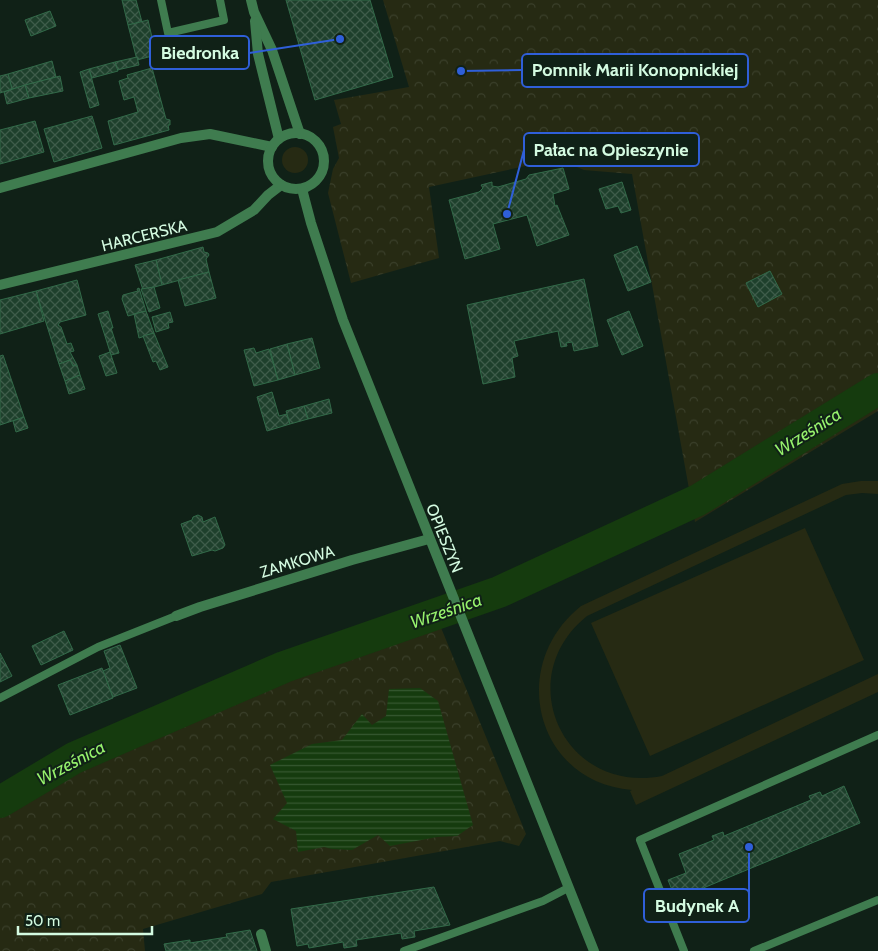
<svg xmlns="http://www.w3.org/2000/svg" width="878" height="951" font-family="Cabin,sans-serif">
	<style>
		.grass { fill: #262a13 }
		.park { fill: url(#park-crowns) }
		.water { fill: url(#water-rules) }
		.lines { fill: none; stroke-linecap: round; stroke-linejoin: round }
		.river { stroke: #153b0e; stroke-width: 32 }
		.building { fill: url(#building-cross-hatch); stroke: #326a49 }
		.service { stroke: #3f7c4f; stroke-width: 8 }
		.minor { stroke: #3f7c4f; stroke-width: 10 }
		.tertiary { stroke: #3f7c4f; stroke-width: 10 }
		.labels { text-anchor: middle; stroke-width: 4; stroke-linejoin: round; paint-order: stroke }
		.street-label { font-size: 16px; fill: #d4fbe1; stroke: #102117 }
		.water-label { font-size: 18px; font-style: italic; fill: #96f16c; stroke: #102117 }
		.leader { fill: none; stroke: #2f5fd9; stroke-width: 2 }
		.callout-dot { fill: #2f5fd9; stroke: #102117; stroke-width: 2 }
		.callout { fill: #102117; stroke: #2f5fd9; stroke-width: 2 }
		.callout-label { font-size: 18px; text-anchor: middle; font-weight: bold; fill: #d4fbe1 }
	</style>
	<defs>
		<pattern id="park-crowns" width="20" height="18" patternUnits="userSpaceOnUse" patternTransform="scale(1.25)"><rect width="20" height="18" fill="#262a13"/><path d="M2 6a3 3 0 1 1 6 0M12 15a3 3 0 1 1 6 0" fill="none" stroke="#3a3f2a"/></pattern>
		<pattern id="water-rules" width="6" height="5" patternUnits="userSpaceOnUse" patternTransform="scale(1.25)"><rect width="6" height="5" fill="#153b0e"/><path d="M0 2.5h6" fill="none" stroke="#365831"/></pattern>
		<pattern id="building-cross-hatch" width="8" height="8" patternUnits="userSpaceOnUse" patternTransform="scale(1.25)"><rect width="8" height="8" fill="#1e402c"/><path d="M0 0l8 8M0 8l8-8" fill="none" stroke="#3e5c4a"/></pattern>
	</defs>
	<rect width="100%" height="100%" fill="#102117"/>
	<g class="grass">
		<circle cx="295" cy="160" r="13"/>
		<path d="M 861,481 L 878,481 L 878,494 L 862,493 L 846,495 L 587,616 C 510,678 564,795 662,776 L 878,674 L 878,692 L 636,805 L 630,791 L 632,790 C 535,782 507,665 581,606 L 842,484 Z"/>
		<polygon points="805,528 864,660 650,756 591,623"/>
	</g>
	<g class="park">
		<polygon points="383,0 878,0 878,411 695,522 632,174 584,170 558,159 429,187 439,258 351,283 328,193 333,169 339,158 333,127 341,124 334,100 409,87"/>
		<polygon points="437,618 526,834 519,846 500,841 271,882 262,894 143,929 145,951 0,951 0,812 77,766"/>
	</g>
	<polygon class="water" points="420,688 438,701 473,825 457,836 437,837 390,846 378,835 352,850 332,849 324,847 298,852 296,831 273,819 287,803 270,765 312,744 342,740 362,714 372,725 386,716 389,689"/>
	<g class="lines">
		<polyline class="river" points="0,802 74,758 284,667 499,592 698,500 878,389"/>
	</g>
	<g class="building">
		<polygon points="122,0 136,0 142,22 128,25"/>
		<polygon points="286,0 370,0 393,77 315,100"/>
		<polygon points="50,11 56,26 31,36 25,20"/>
		<polygon points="148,20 156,55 137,60 128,25"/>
		<polygon points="137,57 139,65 117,70 115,62"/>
		<polygon points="52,61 56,77 12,89 8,74"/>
		<polygon points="115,62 118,71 92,78 89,69"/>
		<polygon points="152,68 166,119 170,120 170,125 168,125 169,130 114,145 108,121 138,112 134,97 124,100 119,81 128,78 127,75"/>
		<polygon points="89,69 99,105 90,108 80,72"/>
		<polygon points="8,74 12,89 0,93 0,76"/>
		<polygon points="60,76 63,91 29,98 25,85"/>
		<polygon points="25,85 29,98 7,104 4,92"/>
		<polygon points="92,116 102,148 54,162 44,129"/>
		<polygon points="35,121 44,152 0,164 0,130"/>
		<polygon points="563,168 569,189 553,194 555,206 557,205 569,235 537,246 527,215 493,224 500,249 465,259 449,200 479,192 483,188 481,185 492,182 492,186 498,187 526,179 529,175"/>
		<polygon points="622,182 631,210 621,213 618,206 606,209 599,189"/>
		<polygon points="637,246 651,282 628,291 614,255"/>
		<polygon points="203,247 204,252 208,253 209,255 206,259 209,272 162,285 156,260"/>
		<polygon points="156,260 162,285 143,290 135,265"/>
		<polygon points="770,271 782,294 758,307 746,283"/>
		<polygon points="209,272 216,298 185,306 178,280"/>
		<polygon points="584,279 598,346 574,351 572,342 566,343 567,346 561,347 558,331 514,341 518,356 512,358 515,377 483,384 467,305"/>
		<polygon points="77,280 86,315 60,322 58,325 61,327 67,344 71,343 74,351 70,352 77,365 73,366 70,360 59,364 36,291"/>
		<polygon points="154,287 160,308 149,312 141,289"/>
		<polygon points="139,288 146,311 128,316 122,299 123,295 138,291 137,289"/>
		<polygon points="36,291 44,321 0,334 0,300"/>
		<polygon points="108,311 113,328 111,328 119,353 111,355 98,314"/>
		<polygon points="146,311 154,333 139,338 134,314"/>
		<polygon points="629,311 643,346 622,355 607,320"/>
		<polygon points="170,312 173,322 168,323 169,328 156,332 152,317"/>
		<polygon points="154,333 168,367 160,370 156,361 153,362 143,336"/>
		<polygon points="312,338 320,368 295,375 287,344"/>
		<polygon points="287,344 295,375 278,380 270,349"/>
		<polygon points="254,348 256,353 269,349 278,380 254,386 244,350"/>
		<polygon points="110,352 117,373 106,376 99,356"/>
		<polygon points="3,355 24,417 0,425 0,356"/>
		<polygon points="70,360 73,366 77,365 80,375 65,381 59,364"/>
		<polygon points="80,375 85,389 69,394 65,381"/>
		<polygon points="272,392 279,416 287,414 290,424 267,431 257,397"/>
		<polygon points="329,399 332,413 308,419 304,406"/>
		<polygon points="304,406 308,419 290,424 286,411"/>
		<polygon points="24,417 28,428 16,432 13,421"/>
		<polygon points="198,515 202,517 203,522 215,517 225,545 223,548 215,551 212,550 192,556 181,524 192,520 193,517"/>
		<polygon points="64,631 73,650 41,665 32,646"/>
		<polygon points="120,645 137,688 113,697 103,671 110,668 104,651"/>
		<polygon points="0,653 12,676 0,682"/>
		<polygon points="102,668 113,698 70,715 58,685"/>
		<polygon points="844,786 860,823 696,891 699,899 679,907 668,880 686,873 679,854 714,840 712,836 723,832 724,836 811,800 809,796 820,792 822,796"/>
		<polygon points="434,887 450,925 414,931 415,937 402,939 401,933 356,940 357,946 344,948 343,942 309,948 308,944 297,946 291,909"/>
		<polygon points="250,930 257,951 166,951 164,944 190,940 190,943 227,937 226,934"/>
	</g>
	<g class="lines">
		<g class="service">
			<polyline points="161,0 168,33 224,20 220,0"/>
			<polyline points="0,698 98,647 176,616"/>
			<polyline points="404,951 543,901 568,888"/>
			<polyline points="684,951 640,840 878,735"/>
			<polyline points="754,951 878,900"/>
		</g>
		<g class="minor">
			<polyline points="0,188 181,138 210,134 272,147"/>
			<polyline points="0,285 217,232 254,210 268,195 281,185"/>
			<polyline points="176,616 200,607 352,560 429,539"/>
			<polyline points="261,934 266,951"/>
		</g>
		<g class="tertiary">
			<polyline points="251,0 254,12 272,50 300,134"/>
			<polyline points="255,21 258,54 279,139"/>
			<circle cx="296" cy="161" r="28"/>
			<polyline points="302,189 311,223 343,320 594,951"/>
		</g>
	</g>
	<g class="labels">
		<g class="street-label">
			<text transform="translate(144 235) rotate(-14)" y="6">HARCERSKA</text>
			<text transform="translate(445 538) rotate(68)" y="6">OPIESZYN</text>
			<text transform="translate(297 561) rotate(-17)" y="6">ZAMKOWA</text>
		</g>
		<g class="water-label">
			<text transform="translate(808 432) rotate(-32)" y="6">Wrześnica</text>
			<text transform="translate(446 611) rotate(-19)" y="6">Wrześnica</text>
			<text transform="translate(71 763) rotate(-28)" y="6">Wrześnica</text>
		</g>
	</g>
	<path class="leader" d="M340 39L249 53M461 71L522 70M507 214L524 150M749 847L749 906"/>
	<g class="callout-dot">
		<circle cx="340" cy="39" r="5"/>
		<circle cx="461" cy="71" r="5"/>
		<circle cx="507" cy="214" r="5"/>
		<circle cx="749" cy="847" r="5"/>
	</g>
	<g class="callout">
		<rect x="150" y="36" width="99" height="33" rx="5"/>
		<rect x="522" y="54" width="226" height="33" rx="5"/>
		<rect x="524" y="133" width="175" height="33" rx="5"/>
		<rect x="644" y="889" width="105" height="33" rx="5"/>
	</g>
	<g class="callout-label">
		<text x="200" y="59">Biedronka</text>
		<text x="635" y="76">Pomnik Marii Konopnickiej</text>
		<text x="611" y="156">Pałac na Opieszynie</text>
		<text x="697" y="912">Budynek A</text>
	</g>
	<path d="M18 926v8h134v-8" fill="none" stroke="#d4fbe1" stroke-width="2.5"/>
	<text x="25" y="926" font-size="15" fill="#d4fbe1" stroke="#102117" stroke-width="4" paint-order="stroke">50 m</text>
</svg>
